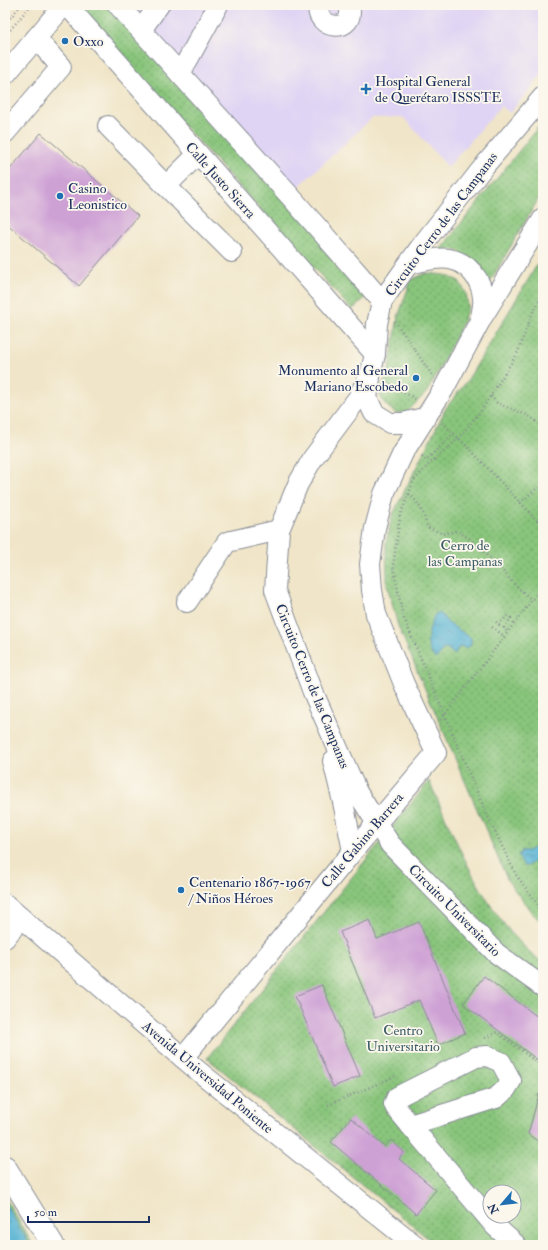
<svg xmlns="http://www.w3.org/2000/svg" width="548" height="1250" font-family="'IM FELL Double Pica',serif">
	<style>
		.built { fill: #e0d4f4 }
		.green { fill: url(#green-dots); stroke: #527a6c; fill-rule: evenodd }
		.water { fill: url(#water-ripples); stroke: #387098 }
		.building { fill: #cea1d5 }
		.lines { fill: none; stroke-linecap: round; stroke-linejoin: round }
		.minor-casing { stroke: #868a93; stroke-width: 22 }
		.major-casing { stroke: #868a93; stroke-width: 24 }
		.path { stroke: #868a93; stroke-width: 2.5; stroke-dasharray: 1 3; stroke-linecap: butt }
		.minor { stroke: #fff; stroke-width: 20 }
		.major { stroke: #fff; stroke-width: 22 }
		.poi-dot { fill: #1f6fb2; stroke: #fbf7ec; stroke-width: 1.5 }
		.labels { text-anchor: middle; stroke-width: 3.5; stroke-linejoin: round; paint-order: stroke }
		.poi-label { font-size: 14px; fill: #1b2f5e; stroke: #fbf7ec; text-anchor: start }
		.street-label { font-size: 14px; fill: #1b2f5e; stroke: #fbf7ec }
		.park-label { font-size: 14px; fill: #3c5c67; stroke: #fbf7ec }
	</style>
	<defs>
		<pattern id="green-dots" width="8" height="8" patternUnits="userSpaceOnUse"><rect width="8" height="8" fill="#89c57b"/><path d="M2 2h.1M6 6h.1" fill="none" stroke="#6fa068" stroke-width="1.8" stroke-linecap="round"/></pattern>
		<pattern id="water-ripples" width="26" height="14" patternUnits="userSpaceOnUse"><rect width="26" height="14" fill="#55b2d3"/><path d="M2 4q2-2 4 0t4 0M15 11q2-2 4 0t4 0" fill="none" stroke="#4691ae"/></pattern>
	</defs>
	<rect width="100%" height="100%" fill="#fbf7ec"/>
	<filter id="ink" filterUnits="userSpaceOnUse"><feTurbulence type="fractalNoise" baseFrequency=".025" numOctaves="2"/><feDisplacementMap in="SourceGraphic" scale="8" xChannelSelector="R" yChannelSelector="G"/><feConvolveMatrix kernelMatrix="1 2 1 2 8 2 1 2 1" color-interpolation-filters="sRGB"/></filter>
	<filter id="wash" filterUnits="userSpaceOnUse"><feTurbulence type="fractalNoise" baseFrequency=".012" numOctaves="4" result="noise"/><feDisplacementMap in="SourceGraphic" scale="16" xChannelSelector="R" yChannelSelector="G"/><feGaussianBlur stdDeviation="0.9" result="paint"/><feColorMatrix in="noise" values="0 0 0 0 0 0 0 0 0 0 0 0 0 0 0 0 0 1.4 0 .05"/><feComposite in="paint" operator="in"/></filter>
	<g filter="url(#wash)">
		<rect width="100%" height="100%" fill="#f0e5c8"/>
		<polygon class="built" points="126,5 543,5 543,73 510,113 501,106 448,167 403,117 372,118 294,191"/>
		<g class="green">
			<polygon points="74,5 110,5 372,292 352,310"/>
			<path d="M 543,121 L 543,191 L 487,287 C 480,276 472,259 460,252 C 454,248 445,250 439,251 Z"/>
			<polygon points="543,255 543,924 532,913 508,881 398,626 387,585 386,543 392,516 446,408 467,381"/>
			<polygon points="426,273 445,275 459,281 466,293 468,307 463,322 435,378 426,393 406,413 395,413 385,404 378,392 388,375 398,317 411,280"/>
			<path d="M 429,781 C 459,846 485,919 543,963 L 543,1245 L 436,1245 L 207,1058 ZM 490,1192 L 514,1192 L 514,1216 L 490,1216 Z"/>
			<polygon points="5,1197 33,1245 5,1245"/>
		</g>
		<g class="water">
			<path d="M 440,613 L 448,623 L 471,638 L 471,645 L 465,648 L 461,646 L 457,649 L 455,655 L 448,649 L 443,649 L 436,659 C 422,647 429,628 435,614 Z"/>
			<polygon points="539,845 543,848 543,858 537,859 527,866 524,866 518,856 522,851 528,851"/>
			<polygon points="5,1203 30,1245 5,1245"/>
		</g>
		<g id="blocks">
			<g class="building">
				<polygon points="41,133 138,216 79,286 5,222 5,175"/>
				<polygon points="370,920 377,939 419,922 465,1033 438,1045 419,1000 375,1018 340,932"/>
				<polygon points="484,976 543,1021 543,1064 463,1004"/>
				<polygon points="322,985 360,1076 333,1087 295,996"/>
				<polygon points="539,1094 543,1094 543,1145 528,1134"/>
				<polygon points="351,1118 385,1147 391,1140 404,1152 399,1159 436,1190 416,1214 331,1142"/>
			</g>
		</g>
	</g>
	<g filter="url(#ink)">
		<use href="#blocks" fill-opacity="0" stroke="#868a93" stroke-width="1"/>
		<g class="lines">
			<defs>
				<g id="minor">
					<polyline points="67,5 375,354"/>
					<polyline points="118,5 290,196 382,301"/>
					<path d="M 319,5 C 313,29 357,36 349,5"/>
					<polyline points="141,30 159,5"/>
					<polyline points="180,74 218,5"/>
					<polyline points="5,75 64,5"/>
					<polyline points="543,97 485,165 422,245 382,301 377,324 375,354 371,372 358,398 313,458 298,484 279,530 275,590 313,692 357,792 390,844 496,953 543,987"/>
					<polyline points="108,126 166,186"/>
					<polyline points="5,133 61,67 36,38"/>
					<polyline points="198,154 166,186 232,252"/>
					<path d="M 409,264 C 422,261 437,257 449,259 C 468,262 482,280 483,298 C 484,304 482,311 481,317"/>
					<polyline points="370,378 367,398 374,413 390,423 403,423 424,418"/>
					<polyline points="187,602 227,542 279,530"/>
					<polyline points="333,761 343,802 353,851"/>
					<polyline points="5,904 197,1070 415,1245"/>
					<polyline points="5,938 21,918"/>
					<polygon points="487,1056 501,1062 511,1081 506,1089 496,1098 410,1125 396,1108 394,1104 397,1097 476,1057"/>
					<polyline points="183,1058 353,851 436,753 404,684 376,614 372,590 370,564 375,528 384,494 403,453 443,390 481,319 543,219"/>
					<polyline points="410,1125 495,1226 516,1245"/>
				</g>
				<polyline id="major" points="5,1167 53,1245"/>
			</defs>
			<use href="#minor" class="minor-casing"/>
			<use href="#major" class="major-casing"/>
			<g class="path">
				<polyline points="5,24 21,5"/>
				<polyline points="5,36 31,5"/>
				<polyline points="543,294 533,312 517,354 481,411 459,438 430,463 414,480 400,516 393,566 403,616 484,808 516,875 543,911"/>
				<polyline points="395,321 432,375"/>
				<polyline points="387,382 417,400"/>
				<polyline points="491,396 497,403 529,416 543,426"/>
				<polyline points="442,423 464,443 543,527"/>
				<polyline points="422,456 426,460 454,433"/>
				<path d="M 409,494 C 420,503 424,513 427,527 L 443,534 L 456,531 L 469,538 L 499,567 L 516,586 L 532,600"/>
				<polyline points="520,503 543,483"/>
				<polyline points="496,622 499,625 507,616 511,618 504,628 508,632"/>
				<polyline points="492,627 504,636"/>
				<polyline points="441,720 532,600 543,589"/>
				<polyline points="485,1038 497,1032 543,1067"/>
				<polyline points="328,1105 396,1076"/>
			</g>
			<use href="#minor" class="minor"/>
			<use href="#major" class="major"/>
		</g>
	</g>
	<g class="poi-dot">
		<circle cx="65" cy="41" r="4"/>
		<path d="M364 83h4v4h4v4h-4v4h-4v-4h-4v-4h4z"/>
		<circle cx="60" cy="196" r="4"/>
		<circle cx="416" cy="378" r="4"/>
		<circle cx="181" cy="890" r="4"/>
	</g>
	<g class="labels">
		<g class="poi-label">
			<text x="73" y="46">Oxxo</text>
			<text x="375" y="86">Hospital General<tspan x="375" dy="16">de Querétaro ISSSTE</tspan></text>
			<text x="68" y="193">Casino<tspan x="68" dy="16">Leonistico</tspan></text>
			<text x="408" y="375" text-anchor="end">Monumento al General<tspan x="408" dy="16">Mariano Escobedo</tspan></text>
			<text x="189" y="887">Centenario 1867-1967<tspan x="189" dy="16">/ Niños Héroes</tspan></text>
		</g>
		<g class="street-label">
			<text transform="translate(221 180) rotate(48)" y="5">Calle Justo Sierra</text>
			<text transform="translate(441 224) rotate(-53)" y="5">Circuito Cerro de las Campanas</text>
			<text transform="translate(313 686) rotate(68)" y="5">Circuito Cerro de las Campanas</text>
			<text transform="translate(362 840) rotate(-50)" y="5">Calle Gabino Barrera</text>
			<text transform="translate(455 910) rotate(45)" y="5">Circuito Universitario</text>
			<text transform="translate(208 1077) rotate(40)" y="5">Avenida Universidad Poniente</text>
		</g>
		<g class="park-label">
			<text x="465" y="550">Cerro de<tspan x="465" dy="16">las Campanas</tspan></text>
			<text x="403" y="1035">Centro<tspan x="403" dy="16">Universitario</tspan></text>
		</g>
	</g>
	<rect width="548" height="1250" fill="none" stroke="#fbf7ec" stroke-width="20"/>
	<g transform="translate(502 1204) rotate(242)"><circle r="19" fill="#fbf7ec" stroke="#a1a7b3"/>
	<path d="M0-3L7 15L0 10L-7 15Z" fill="#1f6fb2"/>
	<text y="-6" font-size="11" font-weight="bold" text-anchor="middle" fill="#1b2f5e">N</text>
	</g>
	<path d="M28 1216v6h121v-6" fill="none" stroke="#1b2f5e" stroke-width="2"/>
	<text x="34" y="1216" font-size="12" fill="#1b2f5e" stroke="#fbf7ec" stroke-width="3" paint-order="stroke">50 m</text>
</svg>
